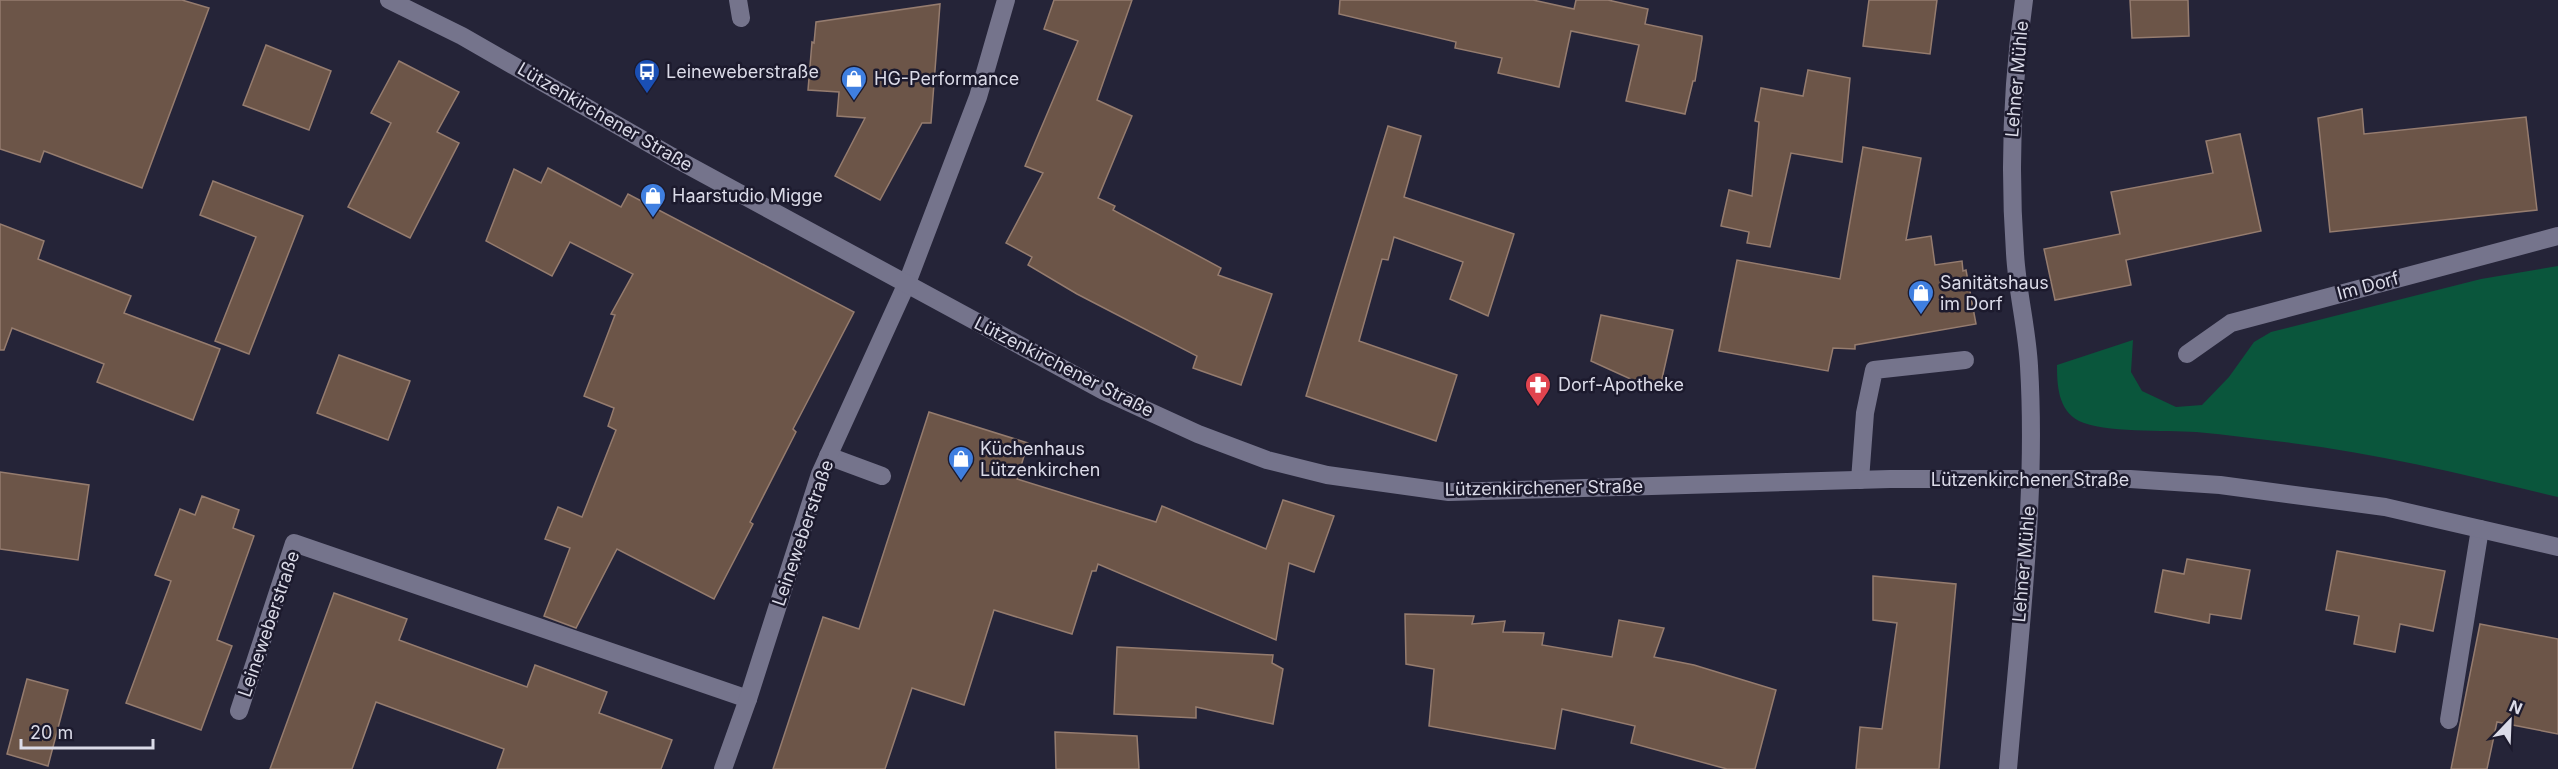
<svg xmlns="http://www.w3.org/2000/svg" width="2558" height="769" font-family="Inter,sans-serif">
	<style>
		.green { fill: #0a563c }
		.building { fill: #6c5548; stroke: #957c6f; stroke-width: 1.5 }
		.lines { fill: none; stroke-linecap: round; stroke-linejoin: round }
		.service { stroke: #75748c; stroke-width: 18 }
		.minor { stroke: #75748c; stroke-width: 18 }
		.secondary { stroke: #75748c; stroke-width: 18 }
		.labels { text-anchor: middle; stroke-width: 5; stroke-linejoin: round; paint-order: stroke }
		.poi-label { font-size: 18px; fill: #dbdbe8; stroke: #1c1a2d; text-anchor: start }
		.street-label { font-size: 18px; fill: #dbdbe8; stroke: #1c1a2d }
	</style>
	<rect width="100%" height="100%" fill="#252438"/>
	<path class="green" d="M 2558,266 L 2558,497 C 2470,476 2381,454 2291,443 C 2259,439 2228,435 2196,432 C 2166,430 2103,433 2079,421 C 2058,410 2057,385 2057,365 L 2133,340 L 2131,372 L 2142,391 L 2176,407 L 2202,405 L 2229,377 L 2254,342 L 2271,332 L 2481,279 Z"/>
	<g class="building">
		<polygon points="0,0 182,0 209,8 142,188 44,151 40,162 0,149"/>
		<polygon points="1054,0 1132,0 1097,100 1132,116 1098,198 1115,206 1113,210 1221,268 1218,275 1272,294 1241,385 1193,368 1197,356 1077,294 1028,265 1032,257 1006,243 1043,173 1025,166 1078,41 1044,29"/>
		<polygon points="1340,0 1533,0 1574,9 1576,0 1608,0 1648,9 1645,24 1702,36 1702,39 1695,81 1693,81 1685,114 1626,101 1639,45 1571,31 1559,87 1498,73 1502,58 1455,48 1456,42 1339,14"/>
		<polygon points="1869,0 1937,0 1930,54 1863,46"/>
		<polygon points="2130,0 2188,0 2189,36 2132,38"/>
		<polygon points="940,4 931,123 922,123 880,200 835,176 865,118 837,116 839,92 808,90 812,42 814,43 816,22"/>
		<polygon points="266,45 331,71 309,130 243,105"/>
		<polygon points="399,61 459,92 437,132 459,143 410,238 348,207 391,123 371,113"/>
		<polygon points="1808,70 1850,78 1842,162 1791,153 1770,247 1747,243 1749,232 1721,226 1729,190 1752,196 1759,122 1755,121 1761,88 1803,96"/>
		<polygon points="2362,109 2364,134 2526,117 2537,210 2330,232 2318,118"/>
		<polygon points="1388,126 1421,136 1404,197 1514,234 1488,316 1450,299 1463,262 1394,237 1388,260 1382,259 1359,341 1457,375 1436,441 1306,396"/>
		<polygon points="2240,134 2261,231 2126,260 2131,285 2055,300 2044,249 2120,234 2111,192 2213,173 2206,141"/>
		<polygon points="1863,147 1921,158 1906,240 1931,236 1935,265 1962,261 1963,271 1966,270 1976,324 1855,345 1855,349 1833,348 1828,371 1719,351 1737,260 1840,279"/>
		<polygon points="548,168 621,207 628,194 854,312 793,429 796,432 750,522 753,524 714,599 617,549 576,628 544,616 570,548 545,539 558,507 582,517 616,430 608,426 614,408 584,396 615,315 611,314 633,274 570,242 552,276 486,241 514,169 541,183"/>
		<polygon points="213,181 303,216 249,354 215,341 256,237 200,215"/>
		<polygon points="0,224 44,241 38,259 131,296 124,313 220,349 193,420 97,382 104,364 12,328 4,350 0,350"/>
		<polygon points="1601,315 1673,330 1659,392 1591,361"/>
		<polygon points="339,355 410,381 388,440 317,413"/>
		<polygon points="929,412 1028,443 1017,479 1156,522 1162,506 1266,549 1283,500 1334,516 1314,572 1289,563 1276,640 1098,564 1096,571 1092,571 1072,634 994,610 964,705 912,688 885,769 773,769 823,617 859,629"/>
		<polygon points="0,472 89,485 78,560 0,549"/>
		<polygon points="202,496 239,510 233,528 254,536 217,640 232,646 201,730 126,703 171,581 155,575 180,509 195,515"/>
		<polygon points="2337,551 2445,571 2433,631 2400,624 2395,652 2354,644 2359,616 2326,610"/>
		<polygon points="2187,559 2250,570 2241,619 2210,614 2209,623 2155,612 2163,570 2184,574"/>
		<polygon points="1873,576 1956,584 1939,769 1856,769 1860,727 1882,729 1897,623 1873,620"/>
		<polygon points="334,593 407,619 399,640 527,687 535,665 607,692 599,713 672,740 661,769 497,769 504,749 376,702 352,769 270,769"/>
		<polygon points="1405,614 1474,616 1472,624 1505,621 1503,632 1544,633 1542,645 1612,657 1619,620 1664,628 1654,657 1694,665 1776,690 1755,769 1727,769 1631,743 1635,726 1562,709 1555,749 1429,726 1434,669 1406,664"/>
		<polygon points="2480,624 2558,639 2558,734 2497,722 2487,769 2451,769"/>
		<polygon points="1117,647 1273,655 1272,663 1283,669 1273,724 1196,707 1196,718 1114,714"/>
		<polygon points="27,679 68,690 48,766 7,754"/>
		<polygon points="1055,732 1137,736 1139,769 1056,769"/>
	</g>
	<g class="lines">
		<g class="service">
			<polyline points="828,456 882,476"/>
			<polyline points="1860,480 1865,413 1874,370 1965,360"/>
			<polyline points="239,711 294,543 748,699"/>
			<polyline points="2449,720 2480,529"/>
		</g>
		<g class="minor">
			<polyline points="738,0 741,18"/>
			<polyline points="2187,354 2231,323 2558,236"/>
			<polyline points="723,769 748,699 820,474 907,283 978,97 1006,0"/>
			<path d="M 2008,769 C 2019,637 2037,498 2029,366 C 2027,328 2017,291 2015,253 C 2009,169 2012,84 2024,0"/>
		</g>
		<polyline class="secondary" points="389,0 462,36 671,156 1104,391 1198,434 1267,460 1327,475 1449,492 1890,479 2130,479 2220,485 2385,507 2558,547"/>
	</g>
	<defs>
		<symbol id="bus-pin" viewBox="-11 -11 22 30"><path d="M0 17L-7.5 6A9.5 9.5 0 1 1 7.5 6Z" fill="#1a4fb4" stroke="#1c1a2d"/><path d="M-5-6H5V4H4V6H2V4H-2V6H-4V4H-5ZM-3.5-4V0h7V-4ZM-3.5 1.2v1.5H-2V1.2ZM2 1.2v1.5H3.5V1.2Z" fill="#fff"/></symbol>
		<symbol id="shop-pin" viewBox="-11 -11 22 30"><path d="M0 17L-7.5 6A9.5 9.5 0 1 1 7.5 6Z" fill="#3f7fe0" stroke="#1c1a2d"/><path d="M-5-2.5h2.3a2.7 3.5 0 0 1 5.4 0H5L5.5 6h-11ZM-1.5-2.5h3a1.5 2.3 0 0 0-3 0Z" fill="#fff"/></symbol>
		<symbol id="pharmacy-pin" viewBox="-11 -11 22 30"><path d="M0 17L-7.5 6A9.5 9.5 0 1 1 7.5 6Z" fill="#e0444e" stroke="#1c1a2d"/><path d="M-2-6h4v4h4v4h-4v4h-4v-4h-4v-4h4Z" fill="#fff"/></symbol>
	</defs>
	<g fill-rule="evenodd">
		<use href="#bus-pin" x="632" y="57" width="30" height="40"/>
		<use href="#shop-pin" x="839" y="64" width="30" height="40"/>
		<use href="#shop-pin" x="638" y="181" width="30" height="40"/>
		<use href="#shop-pin" x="1906" y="278" width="30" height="40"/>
		<use href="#pharmacy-pin" x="1523" y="370" width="30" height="40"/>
		<use href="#shop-pin" x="946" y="444" width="30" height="40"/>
	</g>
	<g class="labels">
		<g class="poi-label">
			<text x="666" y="78">Leineweberstraße</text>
			<text x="874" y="85">HG-Performance</text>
			<text x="672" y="202">Haarstudio Migge</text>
			<text x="1940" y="289">Sanitätshaus<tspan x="1940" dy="21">im Dorf</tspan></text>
			<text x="1558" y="391">Dorf-Apotheke</text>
			<text x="980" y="455">Küchenhaus<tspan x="980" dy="21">Lützenkirchen</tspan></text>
		</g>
		<g class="street-label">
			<text transform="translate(2017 79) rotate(-85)" y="6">Lehner Mühle</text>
			<text transform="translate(605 117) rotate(30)" y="6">Lützenkirchener Straße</text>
			<text transform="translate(2368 286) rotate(-15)" y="6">Im Dorf</text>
			<text transform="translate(1064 367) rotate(27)" y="6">Lützenkirchener Straße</text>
			<text x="2030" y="486">Lützenkirchener Straße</text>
			<text transform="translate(1544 488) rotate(-1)" y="6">Lützenkirchener Straße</text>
			<text transform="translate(803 533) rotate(-71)" y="6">Leineweberstraße</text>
			<text transform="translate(2024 564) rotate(-85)" y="6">Lehner Mühle</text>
			<text transform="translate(269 624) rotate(-71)" y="6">Leineweberstraße</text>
		</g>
	</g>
	<g transform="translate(2510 721) rotate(23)" stroke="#1c1a2d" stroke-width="4.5" paint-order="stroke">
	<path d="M0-4.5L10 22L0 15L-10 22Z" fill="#dbdbe8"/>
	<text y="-9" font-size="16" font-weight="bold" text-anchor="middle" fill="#dbdbe8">N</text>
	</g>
	<path d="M21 739v9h132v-9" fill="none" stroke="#dbdbe8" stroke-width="3"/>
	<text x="30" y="739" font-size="18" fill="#dbdbe8" stroke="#1c1a2d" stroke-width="4.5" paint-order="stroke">20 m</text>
</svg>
